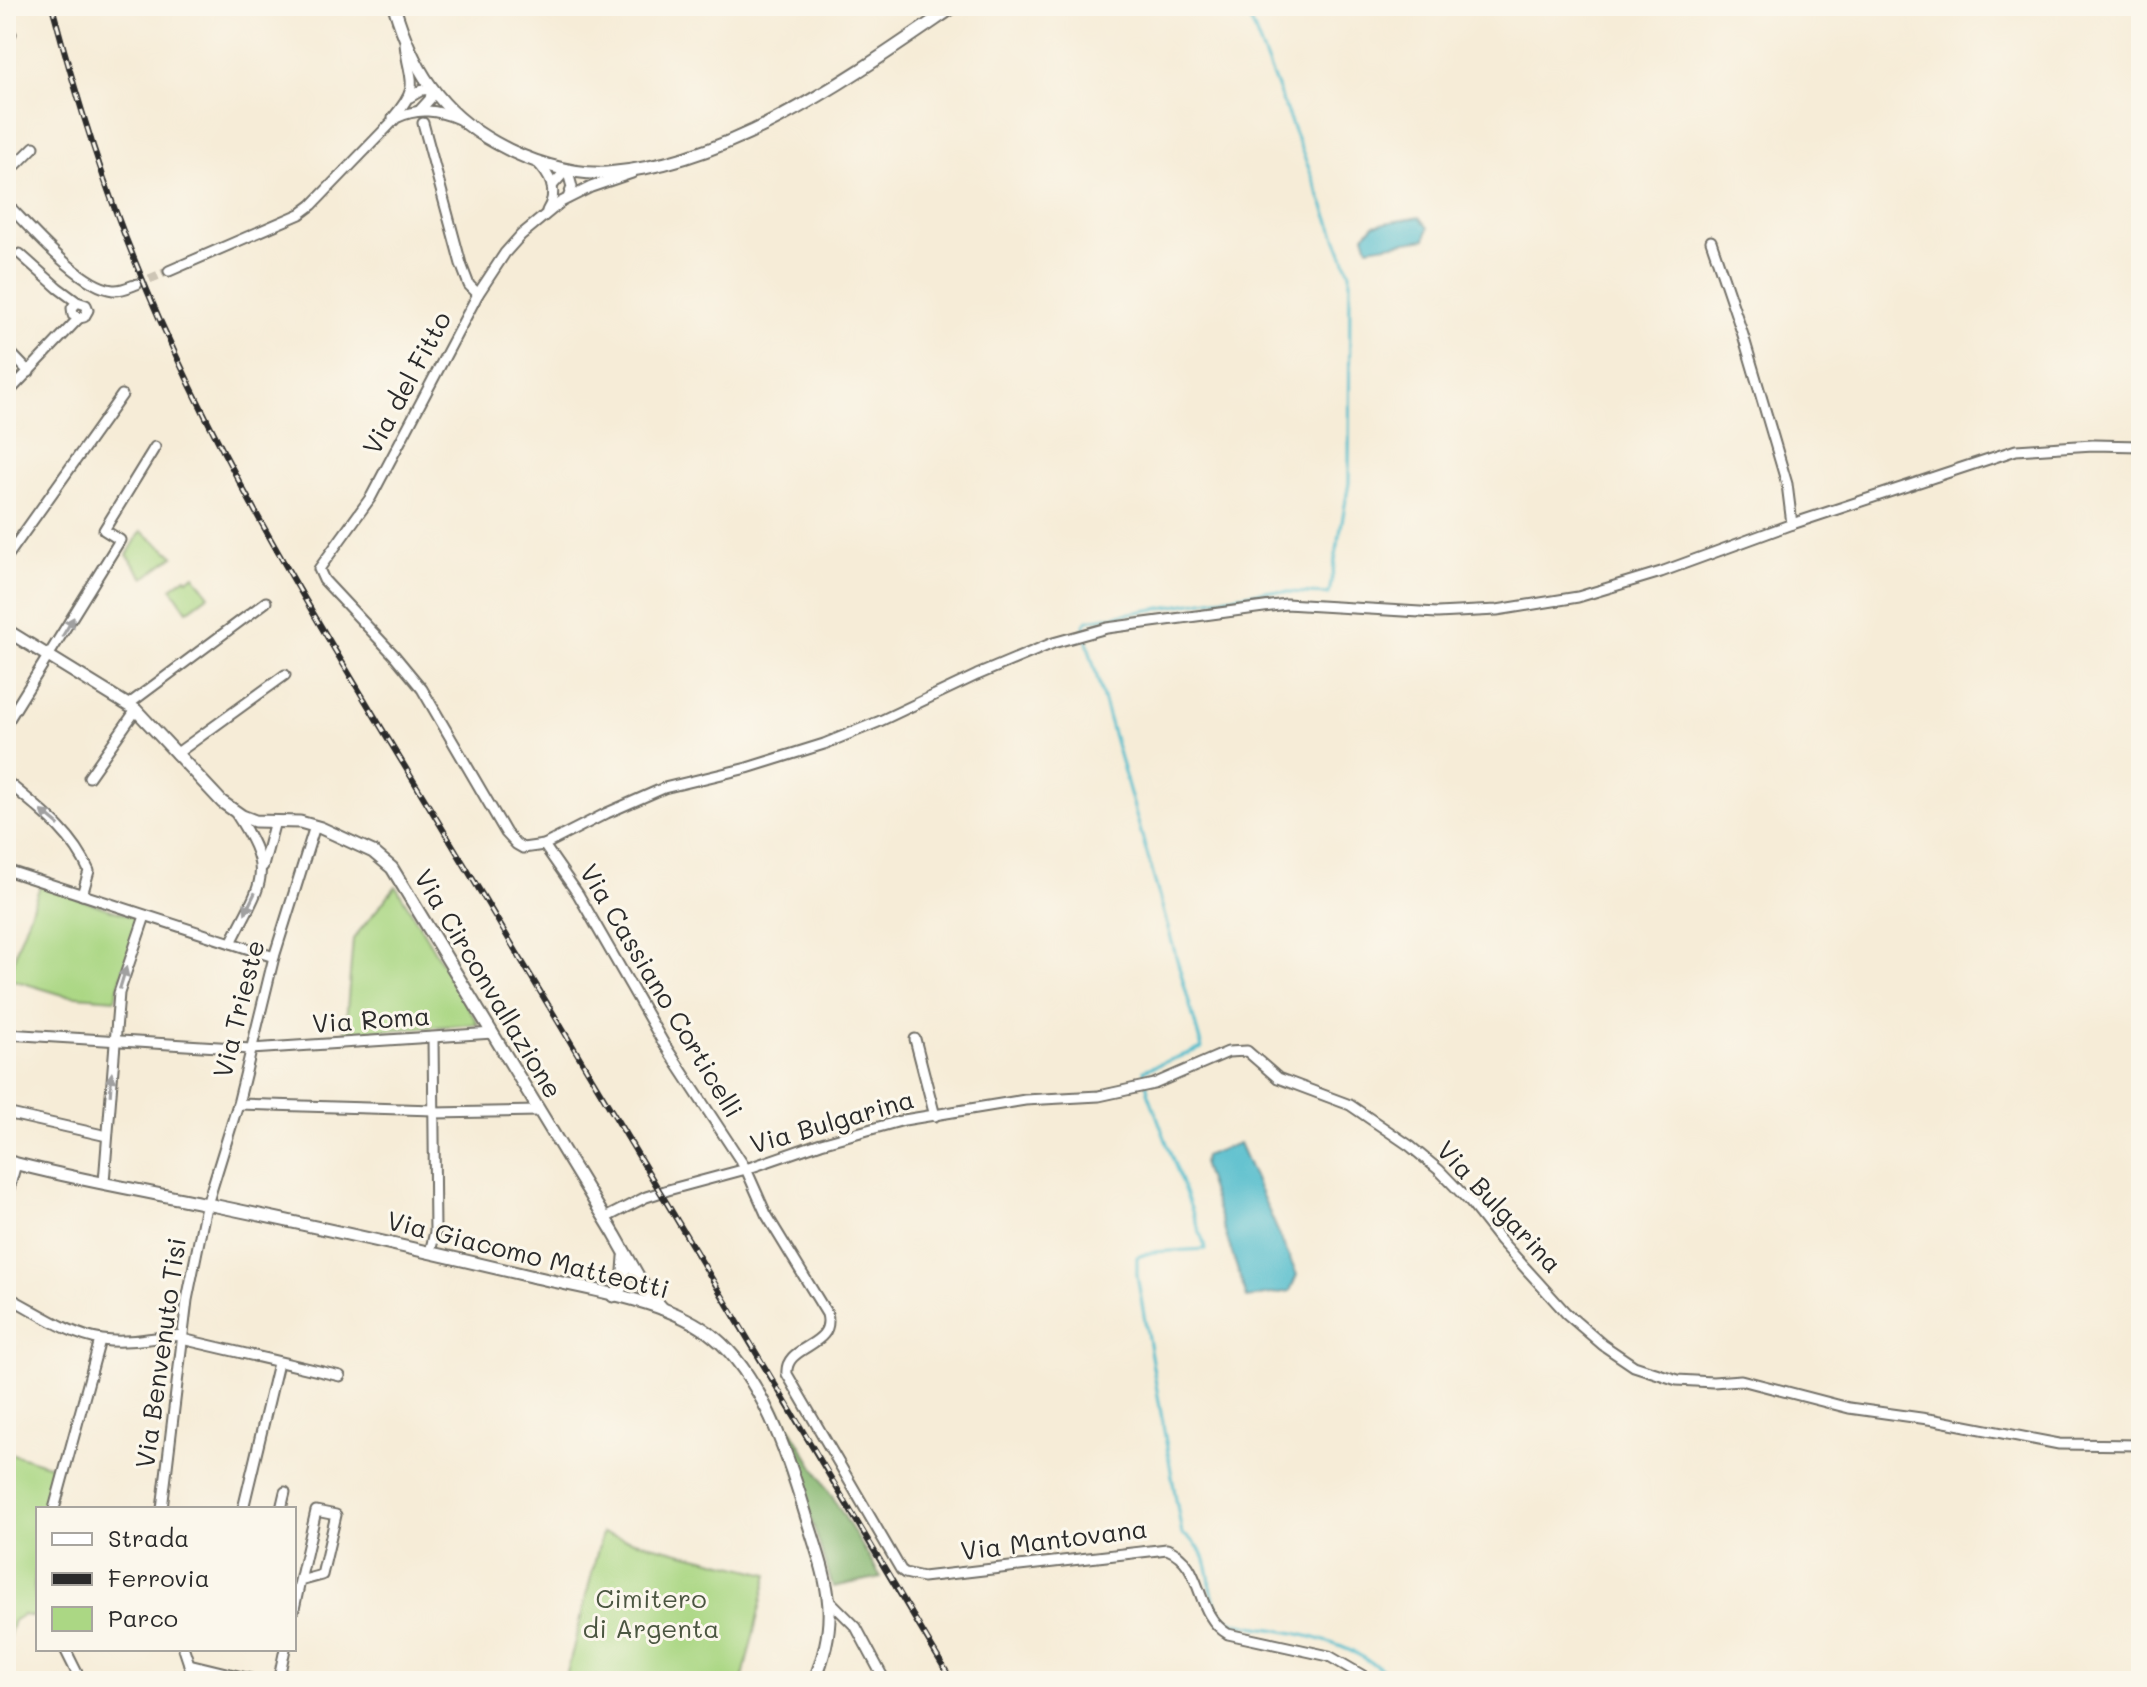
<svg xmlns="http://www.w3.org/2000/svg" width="2147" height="1687" font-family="Mali,sans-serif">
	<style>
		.green { fill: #abd784; stroke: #6b8158; stroke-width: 2 }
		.forest { fill: #88b872; stroke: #5a724e; stroke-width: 2 }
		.water { fill: #51bccc; stroke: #3e747c; stroke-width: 2 }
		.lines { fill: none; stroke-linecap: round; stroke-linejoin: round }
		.stream { stroke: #51bccc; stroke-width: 3 }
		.minor-tunnel { stroke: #cdc5b5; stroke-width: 9; stroke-dasharray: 9 4.5; stroke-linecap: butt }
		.minor-casing { stroke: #726f67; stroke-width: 13 }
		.tertiary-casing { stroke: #726f67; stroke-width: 15 }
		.minor { stroke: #fff; stroke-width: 9 }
		.tertiary { stroke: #fff; stroke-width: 11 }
		.rail-casing { stroke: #2b2b2b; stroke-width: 6 }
		.rail { stroke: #fbf7ec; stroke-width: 3; stroke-dasharray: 9; stroke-linecap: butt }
		.oneway { fill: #a0a0a0 }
		.labels { text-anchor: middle; stroke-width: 6; stroke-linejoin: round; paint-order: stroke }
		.street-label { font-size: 26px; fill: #2b2b2b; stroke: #fbf7ec }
		.park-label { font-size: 26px; fill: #4b5641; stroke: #fbf7ec }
	</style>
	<rect width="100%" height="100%" fill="#fbf7ec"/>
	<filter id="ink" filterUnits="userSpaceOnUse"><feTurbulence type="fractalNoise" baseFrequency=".0125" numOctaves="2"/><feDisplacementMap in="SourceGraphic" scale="16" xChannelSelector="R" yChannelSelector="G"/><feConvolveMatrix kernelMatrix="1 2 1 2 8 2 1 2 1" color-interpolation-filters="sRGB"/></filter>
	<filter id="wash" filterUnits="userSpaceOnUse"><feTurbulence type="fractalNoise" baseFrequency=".006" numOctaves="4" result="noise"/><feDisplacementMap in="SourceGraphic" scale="32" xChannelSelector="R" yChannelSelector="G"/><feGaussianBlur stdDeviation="1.8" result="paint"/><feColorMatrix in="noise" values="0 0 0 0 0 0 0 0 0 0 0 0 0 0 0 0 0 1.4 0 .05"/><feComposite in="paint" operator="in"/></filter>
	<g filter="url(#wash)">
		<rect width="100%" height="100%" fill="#f6ecd7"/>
		<g class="green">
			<polygon points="141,531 174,556 144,578 127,555"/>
			<polygon points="194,575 209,595 187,611 171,588 186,577 188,580"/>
			<polygon points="40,886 139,919 115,999 63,995 10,979 17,948"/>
			<polygon points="396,886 478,1024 345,1033 353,939"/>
			<polygon points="6,1452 58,1468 48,1509 38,1509 38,1550 34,1587 38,1617 23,1615 14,1620 6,1646"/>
			<polygon points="602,1533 768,1574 742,1681 565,1681"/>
		</g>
		<polygon class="forest" points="772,1398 881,1577 833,1587"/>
		<g class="water">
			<polygon points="1419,217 1428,228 1425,239 1368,248 1364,235 1374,225"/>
			<polygon points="1239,1143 1297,1275 1290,1291 1247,1298 1203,1166 1204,1156"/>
		</g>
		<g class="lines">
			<g class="stream">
				<polyline points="1085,630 1084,625 1088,620 1265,591 1329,594 1349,483 1350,273 1245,6"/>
				<path d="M 1086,638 L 1202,1048 L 1144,1070 L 1148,1092 L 1206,1249 L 1153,1252 L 1137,1257 L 1137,1275 L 1182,1534 C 1223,1554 1198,1603 1230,1620 C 1244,1627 1263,1627 1278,1630 C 1320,1637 1364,1650 1394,1681"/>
			</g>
		</g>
	</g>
	<g filter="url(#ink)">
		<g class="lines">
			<polyline class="minor-tunnel" points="137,284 169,271"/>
			<defs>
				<g id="minor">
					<polyline points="6,39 11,34"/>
					<polyline points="410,97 422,90 432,89 430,99 420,110"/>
					<path d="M 393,118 C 422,84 409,82 405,44"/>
					<polyline points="423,123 461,264 469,285 478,294"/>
					<path d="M 536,161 C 551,176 559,192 547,211"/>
					<polyline points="632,173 591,187 561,202 521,235 505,253 478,294 371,497 319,569 324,580 394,655 422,689 506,833 516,844 523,848 544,845 607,813 664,788 747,768 824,744 878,722 977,675 1053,643 1107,628 1286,604 1437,613 1497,610 1578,597 1661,572 1792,524 2016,450 2093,445 2141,446"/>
					<polyline points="6,175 34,147"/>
					<polyline points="552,186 567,169 572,187 568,198"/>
					<path d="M 6,203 C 29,226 80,287 113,290 C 121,291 129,287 137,284"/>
					<polyline points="1711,241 1743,335 1787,484 1792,524"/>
					<polyline points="20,254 58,288 77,302 86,305 88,310 84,317 79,318 73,315 72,308 77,302"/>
					<path d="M 169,271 L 300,214 L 312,205 L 396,118 C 418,107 438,110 459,119"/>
					<polyline points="6,348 29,372"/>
					<polyline points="6,395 79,318"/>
					<polyline points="6,558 122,395"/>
					<polyline points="129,704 266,602"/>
					<polyline points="6,724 120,540 104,530 155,447"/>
					<polyline points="176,754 285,675"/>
					<polyline points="89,777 136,710"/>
					<path d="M 6,781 C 38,808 72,832 89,871 L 82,895"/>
					<path d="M 544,845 L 578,894 L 664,1044 L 746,1169 L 766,1214 L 827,1314 C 836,1348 784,1344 787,1374 L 901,1570 L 905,1573 L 923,1577 L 1167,1549 C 1205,1564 1193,1613 1228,1634 L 1329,1656 L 1372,1681"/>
					<polyline points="263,866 275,821"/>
					<polyline points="6,870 274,957"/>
					<path d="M 231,943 C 262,880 276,875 235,812"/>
					<polyline points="6,1034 251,1049 493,1033"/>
					<polyline points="915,1039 935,1116"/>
					<polyline points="238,1104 434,1110"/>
					<polyline points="6,1113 107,1136"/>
					<polyline points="434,1113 539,1111"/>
					<polyline points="104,1182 119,993 145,916"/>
					<polyline points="6,1199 16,1164"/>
					<polyline points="605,1218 646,1197 668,1190 746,1169 821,1143 904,1120 1025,1100 1099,1096 1154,1084 1228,1052 1247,1051 1278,1078 1350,1105 1410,1146 1439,1170 1470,1202 1500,1240 1566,1313 1603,1345 1634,1366 1677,1380 1713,1382 1741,1380 1849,1408 1935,1420 2059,1444 2141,1445"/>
					<polyline points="430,1252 435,1232 433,1038"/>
					<path d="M 6,1296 C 36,1311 69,1335 102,1340 C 128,1344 156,1337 182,1335"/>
					<polyline points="182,1339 340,1376"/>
					<polyline points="54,1509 100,1340"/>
					<polyline points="162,1509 187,1300 205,1211 238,1104 274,957 315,826"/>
					<polyline points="243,1509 278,1363"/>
					<polyline points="281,1509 285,1492"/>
					<polyline points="831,1602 856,1627 885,1681"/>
					<polyline points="294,1609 300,1581 316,1511 336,1515 322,1575 300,1581"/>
					<polyline points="65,1649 81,1681"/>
					<polyline points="184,1649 190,1667 190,1681"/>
					<polyline points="189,1664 259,1681"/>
					<polyline points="273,1681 279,1677 285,1649"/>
				</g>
				<g id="tertiary">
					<path d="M 394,6 C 412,67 439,112 496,143 C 528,161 570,175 607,173 C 732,164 854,75 955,6"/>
					<polyline points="6,630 136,710 222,802 242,816 255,821 300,822 321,828 373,852 392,868 615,1235 646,1290 663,1309"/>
					<path d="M 6,1161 C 72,1179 140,1190 207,1204 C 314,1226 420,1250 526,1275 C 584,1289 669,1299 714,1337 C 761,1375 788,1455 805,1512 C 825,1578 843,1613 814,1681"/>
					<polyline points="613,1296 623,1285 625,1257"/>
				</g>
			</defs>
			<use href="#minor" class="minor-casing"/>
			<use href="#tertiary" class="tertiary-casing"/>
			<use href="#minor" class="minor"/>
			<use href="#tertiary" class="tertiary"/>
			<defs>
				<path id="rail" d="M 52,6 C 75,92 101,179 135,261 C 221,475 347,669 465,866 C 627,1138 791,1408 952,1681"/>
			</defs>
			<use href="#rail" class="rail-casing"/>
			<use href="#rail" class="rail"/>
		</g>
		<defs><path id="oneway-solid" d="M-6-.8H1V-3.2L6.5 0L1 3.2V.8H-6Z" transform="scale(2)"/></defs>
		<g class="oneway">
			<use href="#oneway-solid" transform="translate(68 627) rotate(-59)"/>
			<use href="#oneway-solid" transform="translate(50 818) rotate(-140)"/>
			<use href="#oneway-solid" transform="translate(250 903) rotate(116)"/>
			<use href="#oneway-solid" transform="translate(123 978) rotate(-73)"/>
			<use href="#oneway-solid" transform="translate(111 1084) rotate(-86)"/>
		</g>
	</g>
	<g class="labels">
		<g class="street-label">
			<text transform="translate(407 383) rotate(-62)" y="9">Via del Fitto</text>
			<text transform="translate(488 984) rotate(59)" y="9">Via Circonvallazione</text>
			<text transform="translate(661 991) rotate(59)" y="9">Via Cassiano Corticelli</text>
			<text transform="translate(239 1009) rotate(-76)" y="9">Via Trieste</text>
			<text transform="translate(371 1020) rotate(-4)" y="9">Via Roma</text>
			<text transform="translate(832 1122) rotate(-16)" y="9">Via Bulgarina</text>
			<text transform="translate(1499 1207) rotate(47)" y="9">Via Bulgarina</text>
			<text transform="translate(528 1255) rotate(14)" y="9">Via Giacomo Matteotti</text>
			<text transform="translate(161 1353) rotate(-82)" y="9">Via Benvenuto Tisi</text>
			<text transform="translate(1054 1540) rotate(-7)" y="9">Via Mantovana</text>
		</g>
		<g class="park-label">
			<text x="651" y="1608">Cimitero<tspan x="651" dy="30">di Argenta</tspan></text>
		</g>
	</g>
	<rect width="2147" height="1687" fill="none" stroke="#fbf7ec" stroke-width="32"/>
	<rect x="36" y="1507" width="260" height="144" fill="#fbf7ec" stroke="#a8a59f" stroke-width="2"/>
	<rect x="52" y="1533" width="40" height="12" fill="#ffffff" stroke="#a8a59f" stroke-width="2"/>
	<text x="108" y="1547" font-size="24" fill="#2b2b2b">Strada</text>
	<rect x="52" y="1573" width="40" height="12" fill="#2b2b2b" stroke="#a8a59f" stroke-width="2"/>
	<text x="108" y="1587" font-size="24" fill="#2b2b2b">Ferrovia</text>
	<rect x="52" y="1607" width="40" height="24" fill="#abd784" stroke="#a8a59f" stroke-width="2"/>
	<text x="108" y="1627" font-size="24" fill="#2b2b2b">Parco</text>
</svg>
